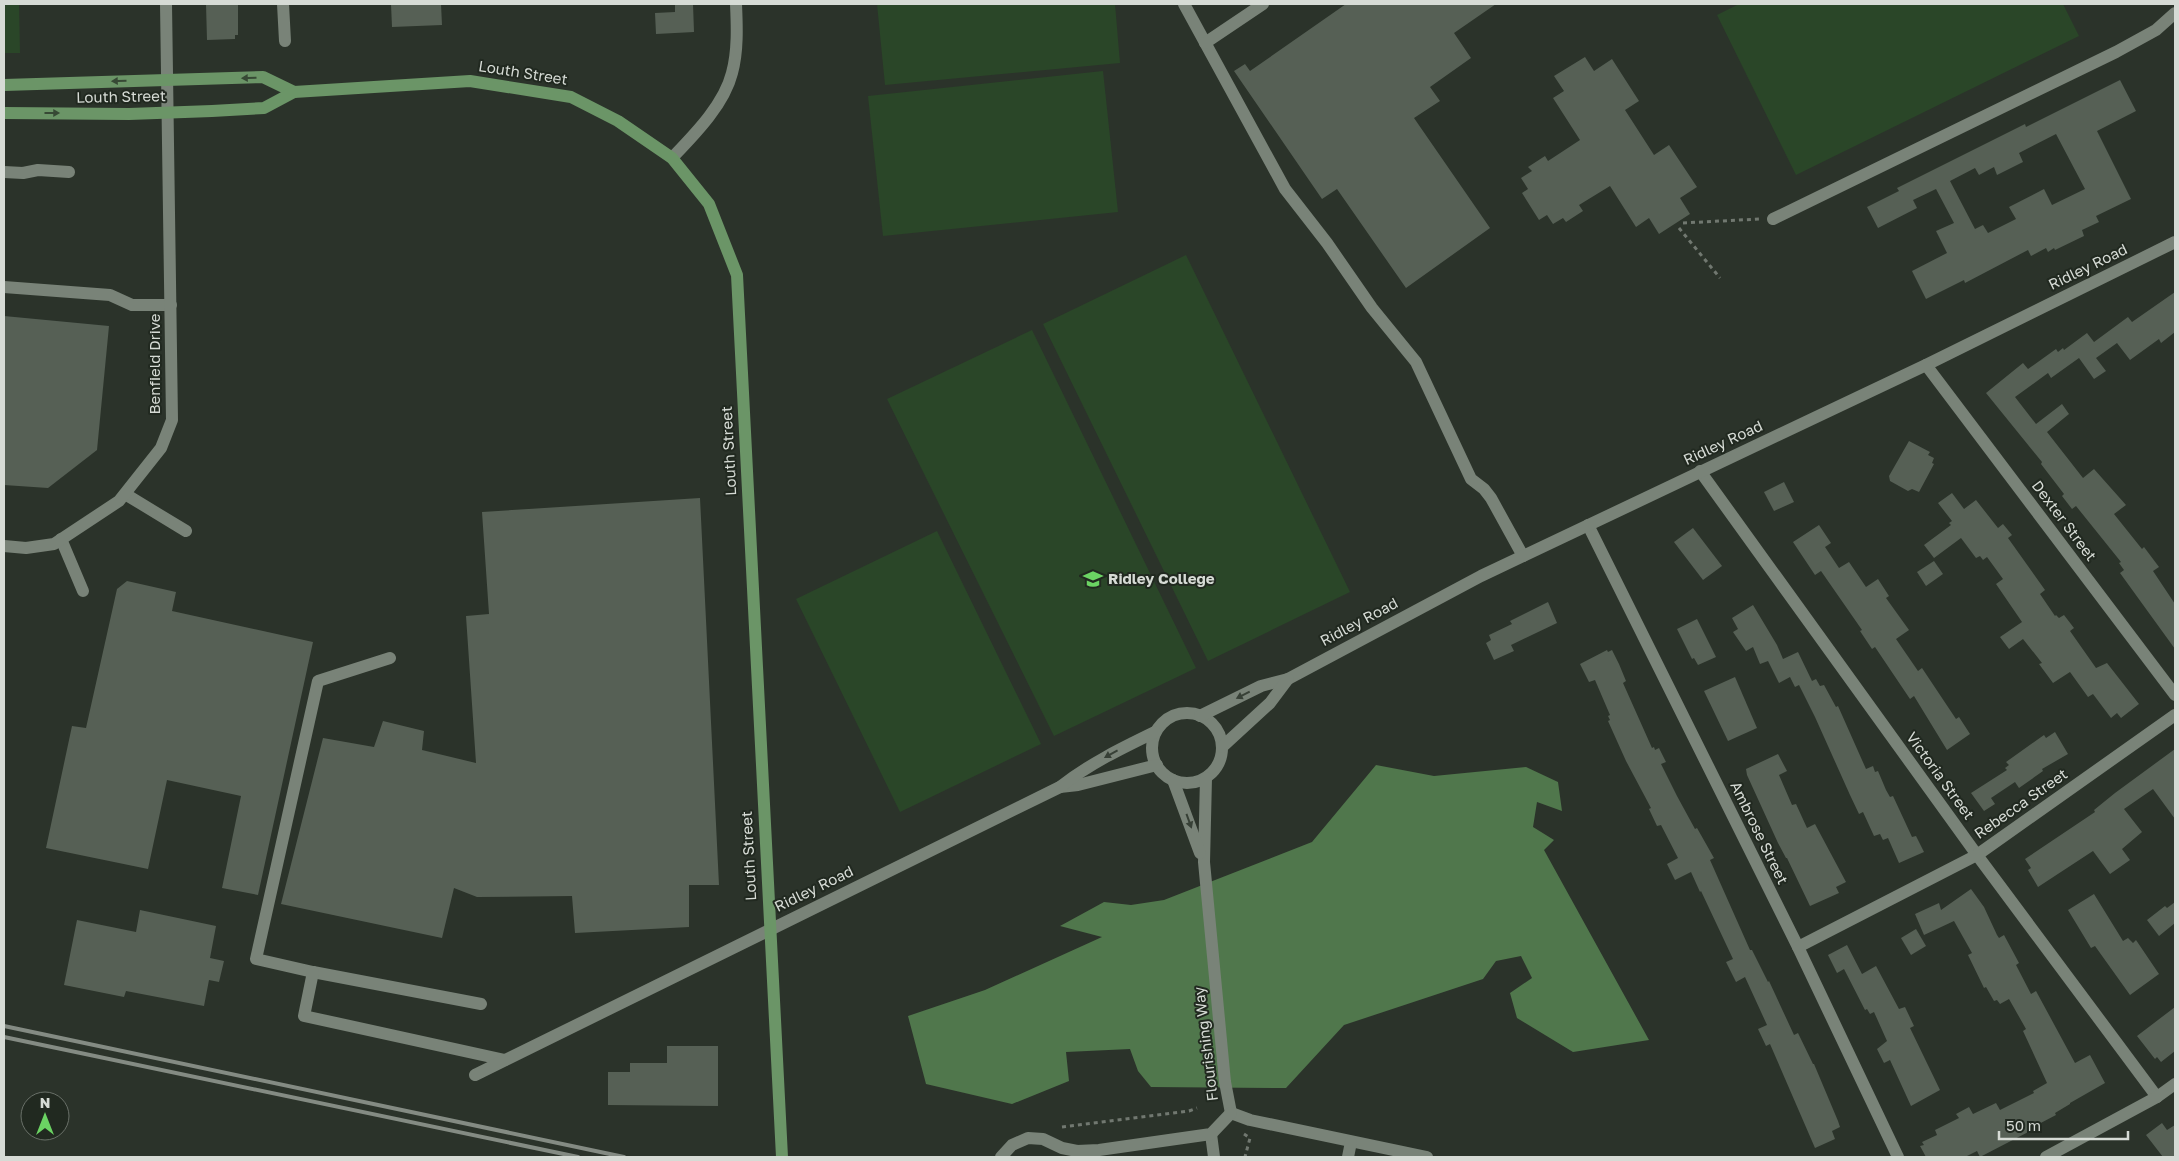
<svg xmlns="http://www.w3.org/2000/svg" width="2179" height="1161" font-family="'Golos Text',sans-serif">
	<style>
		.green { fill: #2a4628 }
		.forest { fill: #50774c }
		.building { fill: #566055; fill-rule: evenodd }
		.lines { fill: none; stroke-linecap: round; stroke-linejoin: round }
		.path { stroke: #717870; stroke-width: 3; stroke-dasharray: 4 4; stroke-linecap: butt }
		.minor { stroke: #798378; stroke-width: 12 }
		.major { stroke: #6b9567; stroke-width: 12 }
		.rail { stroke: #848b83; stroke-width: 4 }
		.oneway { fill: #374935 }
		.oneway2 { fill: #374036 }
		.labels { text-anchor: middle; stroke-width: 4; stroke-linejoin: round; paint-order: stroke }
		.street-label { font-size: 15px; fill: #d6dbd5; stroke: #212920 }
		.poi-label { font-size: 15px; font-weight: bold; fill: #d6dbd5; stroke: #212920; text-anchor: start }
	</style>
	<rect width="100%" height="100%" fill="#2b332a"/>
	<g class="green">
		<polygon points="4,4 19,4 20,53 4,53"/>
		<polygon points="877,4 1115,4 1120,63 885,85"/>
		<polygon points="1739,4 2063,4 2079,36 1796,175 1717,15"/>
		<polygon points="1103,71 1118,212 883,236 868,96"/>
		<polygon points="1186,255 1350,592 1208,661 1043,324"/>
		<polygon points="1032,330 1196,668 1054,736 887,399"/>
		<polygon points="937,531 1041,744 900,812 796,599"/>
	</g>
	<polygon class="forest" points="1376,765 1434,776 1526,767 1558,782 1562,811 1537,802 1533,827 1554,840 1544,850 1649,1040 1573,1052 1517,1018 1510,993 1532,978 1521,956 1496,961 1483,979 1344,1025 1286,1088 1151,1087 1138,1071 1130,1049 1066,1052 1069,1081 1012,1104 926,1084 908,1016 985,990 1102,937 1060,926 1104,902 1131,905 1164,900 1312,842"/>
	<g class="building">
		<polygon points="206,4 238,4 238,35 235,35 235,39 207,40"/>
		<polygon points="391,4 441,4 442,25 392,27"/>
		<polygon points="675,4 693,4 694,32 656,34 655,13 675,12"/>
		<polygon points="1346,4 1496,4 1454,33 1471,58 1430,87 1440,101 1414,118 1490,228 1406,288 1337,189 1322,199 1234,71 1245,64 1250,71"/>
		<polygon points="1585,57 1594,71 1612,59 1639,101 1625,110 1654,155 1669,145 1697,187 1680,198 1690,214 1659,234 1649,218 1636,227 1610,186 1579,205 1583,211 1566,222 1563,218 1553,224 1547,215 1539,220 1522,193 1528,189 1521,178 1532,171 1528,167 1545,156 1548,161 1580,140 1553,98 1564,91 1554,76"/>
		<path d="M 2120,80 L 2136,111 L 2097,131 L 2131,199 L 2096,216 L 2099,222 L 2082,230 L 2084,236 L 2055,250 L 2054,248 L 2048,252 L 2046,248 L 2031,256 L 2028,250 L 1965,283 L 1964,280 L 1926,299 L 1912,271 L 1947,253 L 1936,231 L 1954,223 L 1936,189 L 1913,200 L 1917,208 L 1878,228 L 1867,207 L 1899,191 L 1897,188 L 2025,124 L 2026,127 ZM 2056,134 L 2085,189 L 2052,205 L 2044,189 L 2009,207 L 2016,219 L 1988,233 L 1983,225 L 1975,229 L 1950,181 L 1975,168 L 1979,175 L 1994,167 L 1997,175 L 2023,162 L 2019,153 Z"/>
		<polygon points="2175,292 2175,332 2161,343 2159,339 2130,360 2117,343 2096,358 2106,371 2094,379 2079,358 2051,378 2048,373 2015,397 2036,424 2062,404 2069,414 2047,432 2083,478 2094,469 2126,505 2114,514 2142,549 2144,547 2159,567 2153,571 2175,604 2175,649 2120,573 2124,570 2119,563 2121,562 2076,506 2072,509 2062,496 2064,494 2041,464 2042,462 1986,393 2023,363 2028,369 2056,349 2058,352 2063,348 2064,350 2087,333 2094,342 2128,317 2132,322"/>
		<polygon points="4,316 109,326 97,450 48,488 4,485"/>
		<polygon points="1909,441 1930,452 1928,455 1934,458 1932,463 1934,464 1919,492 1912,489 1908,491 1890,481 1889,476"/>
		<polygon points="1784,482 1794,502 1774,511 1764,492"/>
		<polygon points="1952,493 1964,509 1976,500 1998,528 2003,524 2012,535 2008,538 2045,590 2040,594 2055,616 2056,615 2059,618 2064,615 2074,628 2070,631 2096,668 2107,663 2139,704 2121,718 2117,713 2111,718 2093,694 2088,697 2070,672 2053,683 2039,664 2042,663 2023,639 2009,649 2000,637 2022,622 1996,584 2003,579 1987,557 1983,560 1980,556 1976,558 1961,538 1934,558 1924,545 1951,525 1949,523 1952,521 1938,503"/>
		<polygon points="700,498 719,885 689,885 689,927 575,933 572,896 477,897 454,888 442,938 281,904 323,738 374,747 383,721 424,731 422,750 476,763 466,616 489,614 482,512"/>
		<polygon points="1819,525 1831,543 1825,547 1839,568 1849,562 1866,587 1878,579 1889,596 1886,598 1909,630 1896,639 1918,671 1922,668 1956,719 1959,717 1970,734 1947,750 1914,696 1910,699 1875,647 1872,649 1860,631 1862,630 1821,571 1815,575 1793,542"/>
		<polygon points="1693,528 1722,566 1703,580 1674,542"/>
		<polygon points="1934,561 1943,574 1926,586 1917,572"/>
		<polygon points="127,581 176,592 172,611 313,642 258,895 222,888 241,796 167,780 148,869 46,848 72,726 86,728 117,589"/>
		<polygon points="1548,602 1557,623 1511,645 1514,651 1494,660 1486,643 1491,640 1489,635 1512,624 1510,621"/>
		<polygon points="1753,605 1777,645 1783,659 1798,652 1812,681 1816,679 1820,686 1824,685 1836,707 1838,706 1866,769 1873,766 1875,772 1878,771 1886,790 1890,797 1893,796 1912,837 1916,836 1924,852 1899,863 1888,838 1883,840 1880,834 1874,836 1863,812 1859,814 1850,795 1815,717 1799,685 1795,687 1790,677 1779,683 1768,661 1760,664 1753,647 1746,651 1733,632 1738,629 1732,618"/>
		<polygon points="1697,619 1716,657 1698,665 1694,658 1692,659 1677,629"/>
		<polygon points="1607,650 1608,652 1612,650 1619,664 1626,681 1623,683 1652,748 1654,747 1655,750 1659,748 1666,762 1661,764 1677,796 1695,829 1697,828 1714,858 1710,860 1750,950 1752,950 1768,982 1769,981 1794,1035 1798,1033 1813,1064 1814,1064 1838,1121 1840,1127 1832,1131 1835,1139 1815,1148 1770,1044 1766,1046 1758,1029 1767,1025 1745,977 1736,982 1726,962 1733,959 1701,891 1700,892 1691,872 1675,880 1667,864 1678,858 1661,825 1657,826 1649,809 1651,808 1626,761 1608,721 1610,720 1608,716 1610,715 1595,680 1589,682 1580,664"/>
		<polygon points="1735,677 1757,728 1728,741 1704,691"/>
		<polygon points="2055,732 2068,754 2042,769 2043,771 2019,788 2015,782 1991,798 1995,804 1984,811 1971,793 2007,770 2005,768 2009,765 2006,762 2044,735 2046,738"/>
		<polygon points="2175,749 2175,819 2153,789 2124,809 2142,832 2122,849 2130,860 2110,874 2093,851 2038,887 2028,870 2031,868 2025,859 2095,812 2094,810 2115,793"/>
		<polygon points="1778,754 1787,771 1779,775 1792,805 1796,804 1807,828 1815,824 1846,882 1836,887 1839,893 1810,906 1787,858 1786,858 1778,843 1747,775 1746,769"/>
		<polygon points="1971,889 1984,907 1997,935 1999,938 2004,935 2019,963 2016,965 2031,994 2036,991 2075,1063 2090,1055 2105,1083 2070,1103 2070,1104 2055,1113 2056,1115 2035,1126 2036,1128 1980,1157 1977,1151 1965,1157 1926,1157 1920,1146 1924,1145 1922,1142 1937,1135 1935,1130 1959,1118 1956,1114 1969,1107 1973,1114 1996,1103 2000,1110 2034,1093 2033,1091 2047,1083 2023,1031 2026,1029 2009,999 2000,1004 1997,1000 1994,1001 1986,987 1984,988 1968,955 1972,953 1954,921 1924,935 1915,914 1939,903 1941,910"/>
		<polygon points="2094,894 2123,941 2128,938 2133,943 2136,940 2159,974 2130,995 2095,946 2091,948 2068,910"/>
		<polygon points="2175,902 2175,923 2159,936 2147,920 2165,906 2167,908"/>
		<polygon points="140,910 216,926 210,958 224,961 219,982 209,980 204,1006 126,991 124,997 64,985 77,920 136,932"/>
		<polygon points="1916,929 1926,946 1911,955 1901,938"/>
		<polygon points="1847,945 1862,974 1876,966 1899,1009 1905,1007 1914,1026 1910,1028 1940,1090 1911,1106 1890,1060 1884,1063 1877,1049 1887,1041 1874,1012 1870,1014 1867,1009 1865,1010 1844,969 1837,973 1828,955"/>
		<polygon points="2175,1007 2175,1051 2161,1062 2157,1057 2155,1059 2137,1036"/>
		<polygon points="667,1046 718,1046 718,1106 608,1105 608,1072 630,1072 630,1063 667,1063"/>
		<polygon points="2162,1123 2167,1130 2175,1125 2175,1157 2163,1157 2146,1135"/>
	</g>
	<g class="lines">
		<g class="path">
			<polyline points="1683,223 1759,219"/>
			<polyline points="1679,228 1720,278"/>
			<polyline points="1062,1127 1189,1111 1197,1108"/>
			<polyline points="1244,1134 1250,1138 1245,1157"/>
		</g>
		<g class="minor">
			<polyline points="283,4 285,41"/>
			<polyline points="1184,4 1285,189 1327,243 1372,308 1416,362 1471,479 1484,489 1491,498 1523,556"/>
			<polyline points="1205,43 1263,4"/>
			<path d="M 672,158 C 694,135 724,105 732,73 C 738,51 737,26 736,4"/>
			<polyline points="4,172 23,173 38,170 69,172"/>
			<polyline points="1773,219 2116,52 2156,30 2175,13"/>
			<polyline points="4,287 110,295 132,305 171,305"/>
			<polyline points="1926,365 2175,695"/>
			<polyline points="1700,471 1977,855 2157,1097"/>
			<polyline points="125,494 186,531"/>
			<polyline points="1588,525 1798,947 1898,1157"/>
			<polyline points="61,539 83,591"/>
			<polyline points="4,546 26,548 54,544 119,501 161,448 172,420 166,4"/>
			<polyline points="390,658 318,681 256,959 313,972 481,1004"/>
			<circle cx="1187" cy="748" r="35"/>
			<polyline points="1200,716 1261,686 1288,679 1481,576 1926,365 2175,242"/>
			<polyline points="1222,747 1270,703 1288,679"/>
			<polyline points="1206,778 1204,862 1225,1082 1231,1113"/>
			<polyline points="1173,780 1200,853"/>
			<polyline points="1060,787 1078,785 1157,765"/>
			<polyline points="1798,947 1977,855 2175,715"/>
			<polyline points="313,972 304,1016 505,1060"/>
			<path d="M 475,1075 L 1060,787 C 1089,764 1122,748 1155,732"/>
			<polyline points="1231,1113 1250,1120 1427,1157"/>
			<polyline points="1211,1134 1214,1157"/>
			<polyline points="1001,1157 1012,1145 1028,1138 1043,1139 1062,1148 1077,1151 1099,1150 1211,1134 1231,1113"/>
			<polyline points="1348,1157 1351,1142"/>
			<polyline points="2046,1157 2157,1097 2175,1084"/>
		</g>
		<g class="major">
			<polyline points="4,85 263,77 294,92"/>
			<polyline points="4,113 129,114 212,111 264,108 294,92 470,81 571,97 618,121 672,158 709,204 737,275 782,1157"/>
		</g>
		<g class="rail">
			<polyline points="4,1026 624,1157"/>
			<polyline points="4,1037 578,1157"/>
		</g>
	</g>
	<defs><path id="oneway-solid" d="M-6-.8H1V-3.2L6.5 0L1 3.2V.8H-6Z" transform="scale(1.25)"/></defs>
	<g class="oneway">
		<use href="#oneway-solid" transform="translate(249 78) rotate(178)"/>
		<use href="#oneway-solid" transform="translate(119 81) rotate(178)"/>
		<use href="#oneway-solid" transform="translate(52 113)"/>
	</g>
	<g class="oneway2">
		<use href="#oneway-solid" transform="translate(1243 695) rotate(153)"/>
		<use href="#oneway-solid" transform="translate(1111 754) rotate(151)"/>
		<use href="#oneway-solid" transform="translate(1189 821) rotate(70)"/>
	</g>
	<defs>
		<symbol id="school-bare" viewBox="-9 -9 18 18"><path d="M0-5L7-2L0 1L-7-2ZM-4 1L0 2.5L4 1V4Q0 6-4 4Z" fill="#6bd363" stroke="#212920" stroke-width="2.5" paint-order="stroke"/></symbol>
	</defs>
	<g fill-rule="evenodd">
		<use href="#school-bare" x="1079" y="565" width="28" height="28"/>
	</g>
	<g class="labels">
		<g class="street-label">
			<text transform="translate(523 73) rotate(9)" y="5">Louth Street</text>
			<text transform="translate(121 97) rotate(-1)" y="5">Louth Street</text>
			<text transform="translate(2088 267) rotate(-26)" y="5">Ridley Road</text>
			<text transform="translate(155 364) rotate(-90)" y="5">Benfield Drive</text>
			<text transform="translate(1723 443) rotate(-25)" y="5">Ridley Road</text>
			<text transform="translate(729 451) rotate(-93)" y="5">Louth Street</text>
			<text transform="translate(2064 521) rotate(53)" y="5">Dexter Street</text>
			<text transform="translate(1359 622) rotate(-28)" y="5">Ridley Road</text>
			<text transform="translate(1940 776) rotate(54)" y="5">Victoria Street</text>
			<text transform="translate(2021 804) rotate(-35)" y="5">Rebecca Street</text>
			<text transform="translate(1759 833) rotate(64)" y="5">Ambrose Street</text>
			<text transform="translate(749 856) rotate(-93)" y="5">Louth Street</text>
			<text transform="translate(814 889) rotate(-26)" y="5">Ridley Road</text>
			<text transform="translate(1206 1044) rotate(-97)" y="5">Flourishing Way</text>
		</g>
		<g class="poi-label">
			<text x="1108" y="584">Ridley College</text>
		</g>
	</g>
	<rect width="2179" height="1161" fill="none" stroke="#d6dbd5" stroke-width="10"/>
	<g transform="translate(45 1116)"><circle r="24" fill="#212920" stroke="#697068"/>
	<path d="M0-4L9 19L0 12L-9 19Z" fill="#6bd363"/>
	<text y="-8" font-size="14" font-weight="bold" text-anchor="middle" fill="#d6dbd5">N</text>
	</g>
	<path d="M1999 1131v8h129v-8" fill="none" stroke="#d6dbd5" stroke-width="2.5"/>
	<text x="2006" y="1131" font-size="15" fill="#d6dbd5" stroke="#212920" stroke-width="4" paint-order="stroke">50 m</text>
</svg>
